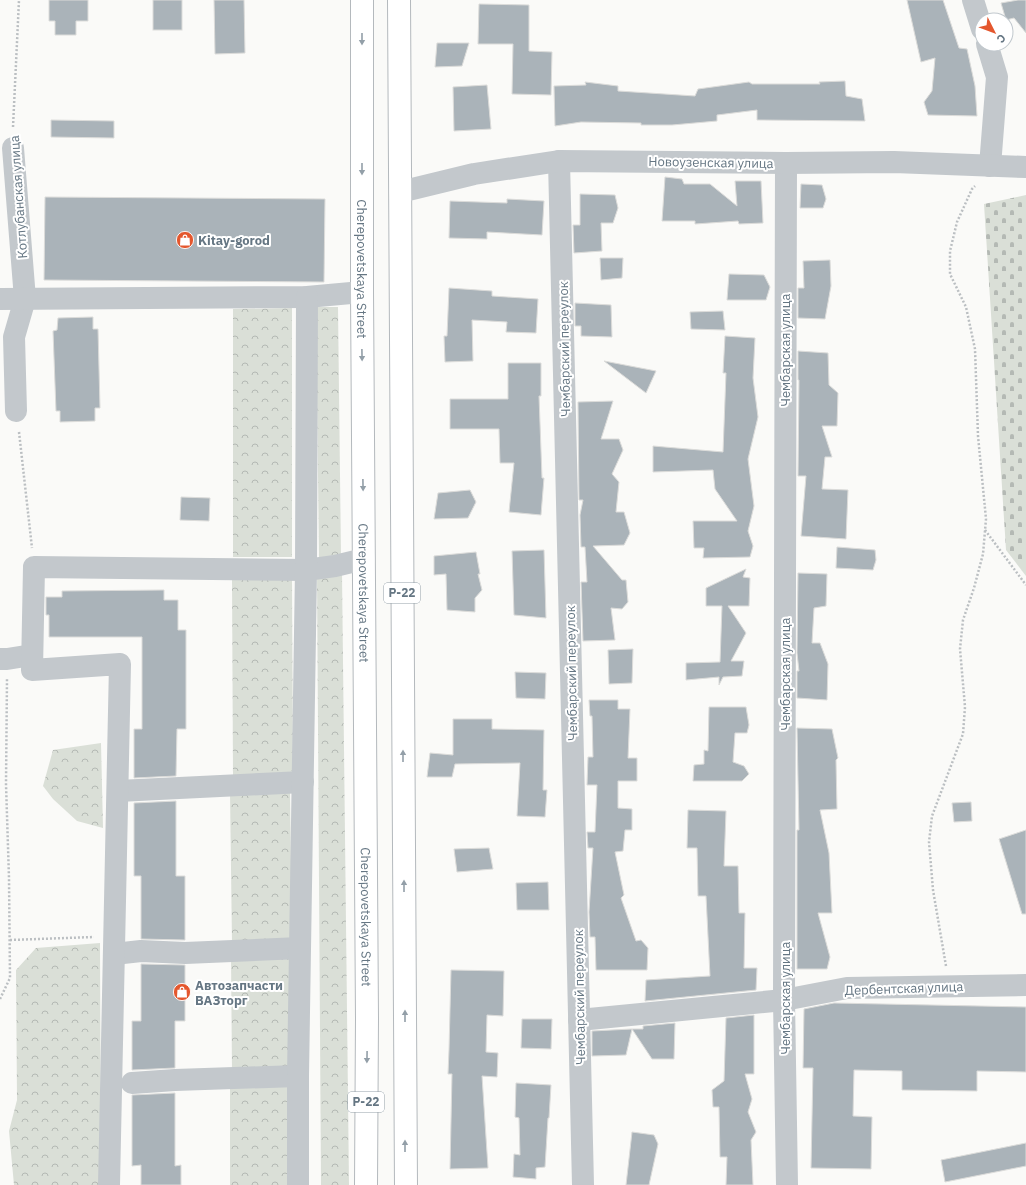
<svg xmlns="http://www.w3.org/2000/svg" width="1026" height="1185" font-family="'IBM Plex Sans',sans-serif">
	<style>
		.forest { fill: url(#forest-crowns) }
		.cemetery { fill: url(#cemetery-stones) }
		.building { fill: #aab3b9; stroke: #dcdcda }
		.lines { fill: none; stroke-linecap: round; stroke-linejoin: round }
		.highway-casing { stroke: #b4b9bd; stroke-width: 24 }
		.path { stroke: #bbbfc2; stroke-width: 2.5; stroke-dasharray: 2 2; stroke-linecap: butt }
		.minor { stroke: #c3c8cc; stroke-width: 22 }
		.highway { stroke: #fff; stroke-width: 22 }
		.oneway { fill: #939fa8 }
		.labels { text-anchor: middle; stroke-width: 4; stroke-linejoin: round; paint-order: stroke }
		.shield { fill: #fff; stroke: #939fa8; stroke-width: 1 }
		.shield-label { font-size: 12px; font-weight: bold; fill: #657683 }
		.street-label { font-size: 13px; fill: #657683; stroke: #fff }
		.poi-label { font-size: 13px; font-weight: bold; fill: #657683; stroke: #fff; text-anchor: start }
	</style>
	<defs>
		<pattern id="forest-crowns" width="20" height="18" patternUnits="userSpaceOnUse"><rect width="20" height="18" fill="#dadfd7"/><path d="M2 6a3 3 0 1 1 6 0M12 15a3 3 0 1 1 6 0" fill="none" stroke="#b4b9b4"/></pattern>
		<pattern id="cemetery-stones" width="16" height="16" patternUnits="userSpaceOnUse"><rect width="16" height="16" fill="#dadfd7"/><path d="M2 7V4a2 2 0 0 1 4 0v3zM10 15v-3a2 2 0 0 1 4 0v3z" fill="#b4b9b4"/></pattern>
	</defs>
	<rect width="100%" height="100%" fill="#fafaf8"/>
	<g class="forest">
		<polygon points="316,307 338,307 341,557 319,557"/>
		<polygon points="292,308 292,557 233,557 233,309"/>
		<polygon points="342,574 349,1185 321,1185 317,575"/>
		<polygon points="232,578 292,578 293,776 233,776"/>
		<polygon points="101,743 103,828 77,821 53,799 43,786 53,750"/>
		<polygon points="290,791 292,943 232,944 230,792"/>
		<polygon points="100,943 101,1185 14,1185 9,1131 17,1100 16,970 36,948"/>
		<polygon points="231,955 291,955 292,1073 232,1073"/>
		<rect x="230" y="1084" width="61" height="101"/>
	</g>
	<polygon class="cemetery" points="1026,195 1026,576 1006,550 984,204"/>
	<g class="building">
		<polygon points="49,0 88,0 88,21 76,21 76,35 55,35 55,21 49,21"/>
		<rect x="153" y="0" width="29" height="30"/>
		<polygon points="214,0 244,0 245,53 215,54"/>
		<polygon points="907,0 943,0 959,48 967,49 975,86 977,116 928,115 924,102 932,91 935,58 921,62"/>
		<polygon points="1018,0 1026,0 1026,33 1014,18 1006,20 1001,3"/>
		<polygon points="479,4 529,5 529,51 552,52 551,95 512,94 513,44 478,44"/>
		<polygon points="437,43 469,43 462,66 435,67"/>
		<polygon points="845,81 846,96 862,99 865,121 757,120 757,110 717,115 717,121 672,125 641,125 641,123 581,122 555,126 554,86 586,85 585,82 618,86 618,91 695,96 698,89 749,82 752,84 820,84 819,82"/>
		<polygon points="487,85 491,129 454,131 453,87"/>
		<polygon points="51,120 114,121 114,138 51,137"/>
		<polygon points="665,177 682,179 684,184 710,184 737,206 735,181 761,181 763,223 739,224 738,221 695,224 695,221 662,221"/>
		<polygon points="801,184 822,185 826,199 823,208 800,208"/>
		<polygon points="580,194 615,195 618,208 613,223 601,223 602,251 574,253 573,225 580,225"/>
		<polygon points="45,197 325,199 324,282 44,280"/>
		<polygon points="507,199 544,201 542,235 487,232 487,239 449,238 450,201 507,203"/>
		<polygon points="600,258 623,258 622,278 601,280"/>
		<polygon points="830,260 831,286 825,319 798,318 798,288 804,288 803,261"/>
		<polygon points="729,274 764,275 770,287 766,300 727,300"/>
		<polygon points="449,288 492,291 492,296 538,299 536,333 506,332 507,322 472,320 473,361 445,362 444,336 447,336"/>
		<polygon points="575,303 611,305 612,337 581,336 581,326 575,326"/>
		<polygon points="723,311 725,330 691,329 690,312"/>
		<polygon points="93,317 93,329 98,329 100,408 95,408 95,421 60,422 60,411 56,411 53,331 57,330 58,318"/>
		<polygon points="725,336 755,338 753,378 758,417 748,459 754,506 748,531 753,546 750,557 703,558 704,548 694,548 693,521 737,521 715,489 713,470 653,472 653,446 723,452 726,373 723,373"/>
		<polygon points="798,351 828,353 829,385 838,393 837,426 822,426 832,457 825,457 822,489 848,490 846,539 801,536 806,476 798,476 799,380 798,380"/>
		<polygon points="604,361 656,371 646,393"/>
		<polygon points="508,363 541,363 541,396 539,396 542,478 544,478 541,515 509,512 514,463 500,463 499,429 450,429 450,399 508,399"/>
		<polygon points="613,401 601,439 619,439 623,450 612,474 619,482 616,512 624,512 630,533 624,545 593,546 622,580 626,580 628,602 622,609 611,608 615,640 583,641 581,582 587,582 585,547 581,547 580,515 583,500 579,500 578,402"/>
		<polygon points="470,490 476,502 468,518 434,519 438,493"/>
		<polygon points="181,497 210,498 209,521 180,520"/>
		<polygon points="837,547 875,550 876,560 873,570 836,568"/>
		<polygon points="544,550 546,618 514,615 512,551"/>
		<polygon points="476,552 480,574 478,574 482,590 475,598 475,612 447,610 446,574 434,575 434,556"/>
		<polygon points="746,569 743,577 750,578 749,606 728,606 746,633 731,661 744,661 742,676 723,677 719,685 719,677 686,680 686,663 720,662 722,606 706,606 706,588"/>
		<polygon points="798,573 827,574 826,606 814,608 812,643 820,643 828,664 827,700 797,698 797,671 799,671 797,653"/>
		<polygon points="164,590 164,600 178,600 178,630 186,630 186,729 177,729 176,776 134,778 134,729 142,729 142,637 49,637 49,615 46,615 46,597 62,597 62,591"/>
		<polygon points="633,649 632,683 609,684 608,650"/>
		<polygon points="515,672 546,673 545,699 516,698"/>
		<polygon points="589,700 618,700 618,709 630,709 628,758 637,758 637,781 618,781 618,808 632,809 632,830 625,830 623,851 615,852 624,895 621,898 636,941 641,940 648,948 647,970 596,970 595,937 590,937 589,912 593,848 588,848 587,832 595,832 597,785 587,785 588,757 593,757 592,716 590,716"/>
		<polygon points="709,707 746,707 749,725 747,733 735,733 733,762 744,766 749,774 742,781 693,781 694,765 704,764 704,750 708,751"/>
		<polygon points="453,719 492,719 492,729 544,730 543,790 547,790 545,817 517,816 520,763 455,764 452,777 427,777 430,753 453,755"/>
		<polygon points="797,728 832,729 838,758 836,760 837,809 820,810 829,853 832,913 818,913 830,957 827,969 797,969 797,830 799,830"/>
		<polygon points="176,801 176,876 185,876 185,940 141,939 141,876 134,876 134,803"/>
		<polygon points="971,802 972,821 954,822 952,803"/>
		<polygon points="688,810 726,811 724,866 738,866 739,913 745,913 744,968 757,968 756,990 645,1001 646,980 710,976 706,896 698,896 697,848 687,848"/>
		<polygon points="1026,830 1026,914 1022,914 999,839"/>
		<polygon points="489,848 493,869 457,872 454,849"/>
		<polygon points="548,882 549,910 517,910 516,883"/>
		<polygon points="141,964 185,965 185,1021 175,1021 175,1068 132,1070 132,1021 141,1021"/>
		<polygon points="451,970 504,971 503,1016 487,1015 486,1052 498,1053 497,1077 482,1076 488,1168 450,1169 452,1074 448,1074 449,1050"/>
		<polygon points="834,1003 1026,1007 1026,1072 977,1071 977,1091 902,1090 902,1071 854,1070 853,1116 872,1117 871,1169 811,1168 813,1068 803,1068 804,1009"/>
		<polygon points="754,1015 754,1074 745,1074 752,1099 748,1112 756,1132 751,1140 753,1185 726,1185 727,1157 720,1157 719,1107 713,1107 712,1090 724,1081 726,1018"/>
		<polygon points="522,1019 552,1019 551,1049 521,1048"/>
		<polygon points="675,1023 674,1059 652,1059 632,1029 643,1029 643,1026"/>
		<polygon points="632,1029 626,1055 592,1056 592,1031"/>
		<polygon points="516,1083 551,1085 549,1118 548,1118 545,1167 536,1168 536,1179 513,1177 514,1154 520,1155 519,1118 515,1117"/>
		<polygon points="175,1093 175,1166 181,1165 181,1185 141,1185 141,1165 132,1166 132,1095"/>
		<polygon points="632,1132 654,1135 658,1144 649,1185 626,1185"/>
		<polygon points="1026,1143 1026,1166 945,1182 941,1160"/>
	</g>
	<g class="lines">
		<defs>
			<g id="highway">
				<path id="s1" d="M 362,0 L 362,292 L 367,1018 L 366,1185"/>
				<polyline points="399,0 406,1185"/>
			</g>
		</defs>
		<use href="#highway" class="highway-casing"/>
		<g class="path">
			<polyline points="13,127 19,0"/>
			<polyline points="19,432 32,548"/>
			<polyline points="985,530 1026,585"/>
			<polyline points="10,940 94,937"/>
			<polyline points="946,966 933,890 929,842 932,816 963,734 965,707 960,649 963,620 974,588 983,554 986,519 978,436 975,349 966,307 950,274 950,251 957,222 972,189 975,186"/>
			<polyline points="0,999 10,978 9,878 6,784 7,679"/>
		</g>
		<g class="minor">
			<polyline points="973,0 982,29"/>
			<polyline points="987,44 997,77 990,166"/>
			<polyline points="13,148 25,299 14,337 16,411"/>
			<polyline points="559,161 583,1185"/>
			<polyline points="786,163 784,1000 787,1185"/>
			<polyline points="400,192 474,174 559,161 786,163 894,162 1026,167"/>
			<polyline points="0,299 307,297 362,292"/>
			<polyline points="0,659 7,659 32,655"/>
			<polyline points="118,791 303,782"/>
			<polyline points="114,954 141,951 185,953 300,948"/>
			<polyline points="579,1020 784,1000 847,988 1026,985"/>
			<polyline points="132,1083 175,1080 298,1076"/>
			<polyline points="109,1185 120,664 32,670 34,567 306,570 335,566 364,559"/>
			<polyline points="298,1185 298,1076 306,570 307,297"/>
		</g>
		<use href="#highway" class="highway"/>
	</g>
	<defs><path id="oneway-solid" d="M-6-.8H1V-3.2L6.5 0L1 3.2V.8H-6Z"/></defs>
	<g class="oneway">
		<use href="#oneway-solid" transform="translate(362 39) rotate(90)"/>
		<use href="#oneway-solid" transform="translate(362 169) rotate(90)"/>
		<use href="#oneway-solid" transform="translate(362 355) rotate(89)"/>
		<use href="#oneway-solid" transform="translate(363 485) rotate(89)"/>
		<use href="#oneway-solid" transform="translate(403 756) rotate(-90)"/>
		<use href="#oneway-solid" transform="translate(404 886) rotate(-90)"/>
		<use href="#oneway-solid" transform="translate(405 1016) rotate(-90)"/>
		<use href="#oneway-solid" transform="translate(367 1057) rotate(91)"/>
		<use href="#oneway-solid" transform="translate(405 1146) rotate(-90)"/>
	</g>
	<defs>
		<symbol id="shop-disc" viewBox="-11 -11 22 22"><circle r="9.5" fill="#e4572e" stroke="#fff"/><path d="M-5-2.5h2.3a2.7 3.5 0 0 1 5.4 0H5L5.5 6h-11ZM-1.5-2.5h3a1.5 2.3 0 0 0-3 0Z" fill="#fff"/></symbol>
	</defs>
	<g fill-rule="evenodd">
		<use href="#shop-disc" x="175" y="230" width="20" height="20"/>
		<use href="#shop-disc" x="172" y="982" width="20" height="20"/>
	</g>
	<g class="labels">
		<g class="shield">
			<rect x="384" y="583" width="36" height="20" rx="3"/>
			<rect x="348" y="1092" width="36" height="20" rx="3"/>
		</g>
		<g class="shield-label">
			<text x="402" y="597">Р-22</text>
			<text x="366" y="1106">Р-22</text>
		</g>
		<g class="street-label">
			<text transform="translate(711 162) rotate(1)" y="5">Новоузенская улица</text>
			<text transform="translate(18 197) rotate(-94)" y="5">Котлубанская улица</text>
			<text dy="5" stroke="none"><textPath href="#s1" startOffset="269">Cherepovetskaya Street</textPath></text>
			<text transform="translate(564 349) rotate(-91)" y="5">Чембарский переулок</text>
			<text transform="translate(785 350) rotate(-90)" y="5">Чембарская улица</text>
			<text dy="5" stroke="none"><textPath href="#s1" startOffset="593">Cherepovetskaya Street</textPath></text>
			<text transform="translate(571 673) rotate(-91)" y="5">Чембарский переулок</text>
			<text transform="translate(785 674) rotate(-90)" y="5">Чембарская улица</text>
			<text dy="5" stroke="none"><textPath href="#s1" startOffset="917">Cherepovetskaya Street</textPath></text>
			<text transform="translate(904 988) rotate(-2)" y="5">Дербентская улица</text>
			<text transform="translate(579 997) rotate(-91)" y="5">Чембарский переулок</text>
			<text transform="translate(785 998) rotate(-90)" y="5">Чембарская улица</text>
		</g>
		<g class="poi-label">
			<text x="198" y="245">Kitay-gorod</text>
			<text x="195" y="990">Автозапчасти<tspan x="195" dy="15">ВАЗторг</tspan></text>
		</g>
	</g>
	<g transform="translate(994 32) rotate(132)"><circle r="19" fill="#ffffff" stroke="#c1c8cd"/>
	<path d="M0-3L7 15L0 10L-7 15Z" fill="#e4572e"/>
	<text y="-6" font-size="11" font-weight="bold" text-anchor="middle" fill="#657683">С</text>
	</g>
</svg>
